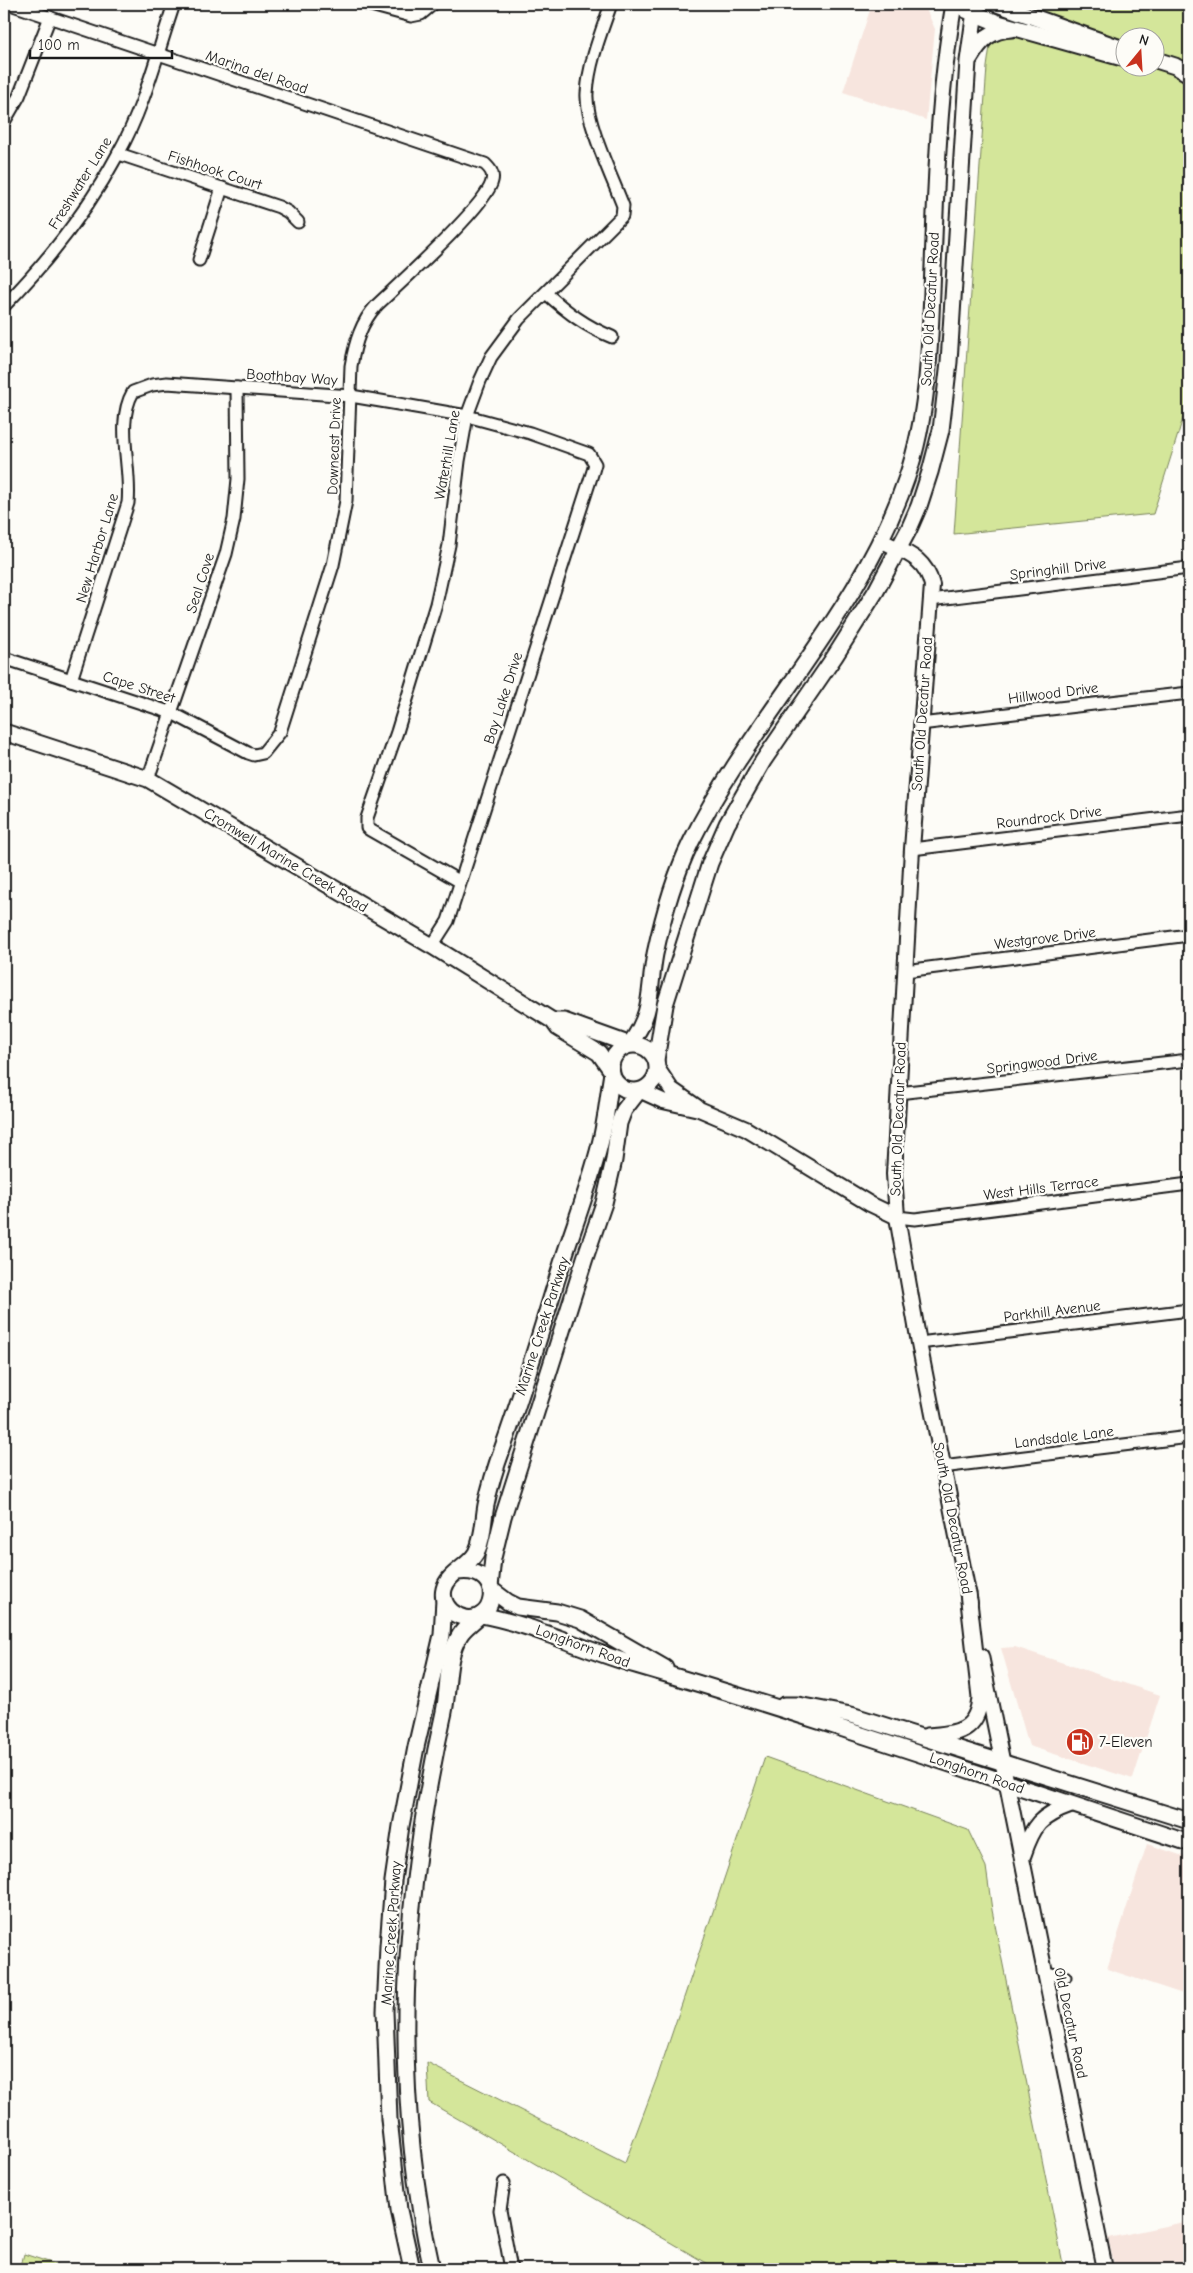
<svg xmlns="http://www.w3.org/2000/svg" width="1193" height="2273" font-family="'Comic Neue',sans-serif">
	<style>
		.built { fill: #f7e5de }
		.green { fill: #d4e69a; stroke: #78815b; fill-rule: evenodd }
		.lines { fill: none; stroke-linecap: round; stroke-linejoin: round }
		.minor-casing { stroke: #1c1c1c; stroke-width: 15 }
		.tertiary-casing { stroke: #1c1c1c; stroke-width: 18 }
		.secondary-casing { stroke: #1c1c1c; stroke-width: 19 }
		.minor { stroke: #fdfcf7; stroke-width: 11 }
		.tertiary { stroke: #fdfcf7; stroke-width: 14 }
		.secondary { stroke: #fdfcf7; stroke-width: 15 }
		.labels { text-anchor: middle; stroke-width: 4.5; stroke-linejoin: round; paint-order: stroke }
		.street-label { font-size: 15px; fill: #1c1c1c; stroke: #fdfcf7 }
		.poi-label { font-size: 15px; fill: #1c1c1c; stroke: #fdfcf7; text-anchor: start }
	</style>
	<rect width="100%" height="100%" fill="#fdfcf7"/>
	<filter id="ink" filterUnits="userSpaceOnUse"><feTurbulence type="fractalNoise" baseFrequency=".02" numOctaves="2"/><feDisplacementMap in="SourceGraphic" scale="10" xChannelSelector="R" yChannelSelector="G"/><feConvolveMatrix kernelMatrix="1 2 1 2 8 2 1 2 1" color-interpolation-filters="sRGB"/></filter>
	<g filter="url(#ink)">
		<g class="built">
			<polygon points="872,4 915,4 925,7 935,29 926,120 843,92"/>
			<polygon points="1015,1647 1160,1695 1133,1779 1029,1746 1001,1648"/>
			<polygon points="1147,1844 1189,1858 1189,1996 1107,1969"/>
			<polygon points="1189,2221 1189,2269 1115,2269 1108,2238"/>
		</g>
		<g class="green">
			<path d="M 996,4 L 1189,4 L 1189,399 L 1153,514 L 954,534 L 987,67 ZM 1126,38 L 1156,38 L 1156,68 L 1126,68 Z"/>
			<polygon points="765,1757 968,1830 986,1867 992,1910 1064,2269 716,2269 429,2102 427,2063 625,2163 658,2075"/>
			<polygon points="24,2254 70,2269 20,2269"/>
		</g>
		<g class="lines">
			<defs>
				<g id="minor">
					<polyline points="367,4 411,16 421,14 433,4"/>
					<polyline points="4,122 19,96 50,17"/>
					<polyline points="119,154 279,207 288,212 298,222"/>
					<polyline points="199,260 222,188"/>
					<path d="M 546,293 C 567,312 585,326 612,337"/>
					<path d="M 4,306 C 48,261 88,210 118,154 C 144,108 157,54 174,4"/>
					<polyline points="930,600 1189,568"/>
					<path d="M 4,658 L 172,713 L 248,753 L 254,755 L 263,753 L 280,732 L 333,565 L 346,501 L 351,366 C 355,343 361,322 377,305 C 399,284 488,204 492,181 C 494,173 490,169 485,164 L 10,4"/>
					<path d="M 71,680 L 128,503 C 132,468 115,423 133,392 L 152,385 L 167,383 L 351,396 L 410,406 L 467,416 L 530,433 L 589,454 L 595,464 L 593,471 L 448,921 L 432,946"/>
					<polyline points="920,724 1189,693"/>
					<polyline points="148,779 226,554 234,519 238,479 237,388"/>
					<polyline points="912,849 1189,815"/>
					<path d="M 459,881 L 370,830 L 367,828 L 367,818 L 397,732 L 436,604 L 449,545 L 459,461 L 467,416 L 480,381 L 491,357 L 519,319 L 622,216 L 623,206 C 612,177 585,121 587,93 C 589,62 601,33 611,4"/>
					<polyline points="905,971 1189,935"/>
					<polyline points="898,1093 1189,1060"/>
					<polyline points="897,1217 915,1219 1189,1184"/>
					<polyline points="919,1343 1189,1310"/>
					<polyline points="942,1467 1189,1437"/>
					<polyline points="1043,1972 1065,1977"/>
					<polyline points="504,2183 500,2210 511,2269"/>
				</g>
				<g id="tertiary">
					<path d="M 882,541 C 906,553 925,557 932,585 L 912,849 L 894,1174 L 897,1217 L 919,1343 L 970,1603"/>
					<polyline points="657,1068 671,1089 697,1107"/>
					<polyline points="641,1091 663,1101 699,1109 746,1129 870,1204 897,1217"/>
					<polyline points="981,1656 1105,2269"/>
				</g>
				<g id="secondary">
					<polyline points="997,4 1126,50"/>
					<polyline points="966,10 998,23 1126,59"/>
					<path d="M 970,58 C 981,40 990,30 1012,29"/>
					<polyline points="1156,60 1175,66 1189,74"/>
					<polyline points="4,732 148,779 432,946 553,1021 558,1028 599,1053 611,1070"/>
					<polyline points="553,1021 564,1021 628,1044"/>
					<path d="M 630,1044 C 654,1011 648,992 655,954 C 663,916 674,877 691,842 C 754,715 861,613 907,477 C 930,410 930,336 933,266 C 936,179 939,90 954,4"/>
					<circle cx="634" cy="1068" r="23"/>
					<polyline points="656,1060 665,1005 710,863 727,824 763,761 835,656 876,591 909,529 919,506 930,472 941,430 949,362 968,61 976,4"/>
					<path d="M 458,1572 C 509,1566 495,1632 459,1616 C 449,1612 441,1601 444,1589 C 448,1573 468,1567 476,1553 C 484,1537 483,1521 486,1505 C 490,1485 496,1466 503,1447 C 525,1386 543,1324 562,1263 C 575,1223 590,1184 600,1144 C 606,1121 608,1096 612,1073"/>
					<polyline points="490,1587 493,1558 503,1517 585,1258 604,1203 614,1160 619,1123 624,1110 638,1092"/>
					<polyline points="492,1590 508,1602 518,1607 557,1612 580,1619 665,1668"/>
					<path d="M 481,1615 C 535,1625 583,1650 636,1665 C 822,1719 1005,1783 1189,1843"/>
					<polyline points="784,1705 798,1705 851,1715 1189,1821"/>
					<path d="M 927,1736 C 957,1734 978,1731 980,1697 L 968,1593"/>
					<path d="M 1023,1855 C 1033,1825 1040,1816 1071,1805"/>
					<polyline points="412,2269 399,2210 389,2119 385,2011 388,1946 393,1881 401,1826 416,1747 442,1635 444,1600"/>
					<path d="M 432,2269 C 390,2082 402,1898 444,1712 C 449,1688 446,1656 460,1635 C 464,1628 472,1623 478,1617"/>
				</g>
			</defs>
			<use href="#minor" class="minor-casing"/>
			<use href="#tertiary" class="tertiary-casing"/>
			<use href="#secondary" class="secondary-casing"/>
			<use href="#minor" class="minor"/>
			<use href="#tertiary" class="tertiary"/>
			<use href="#secondary" class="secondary"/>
		</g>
	</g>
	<defs>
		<symbol id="fuel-disc" viewBox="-11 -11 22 22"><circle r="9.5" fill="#c8321e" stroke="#fdfcf7"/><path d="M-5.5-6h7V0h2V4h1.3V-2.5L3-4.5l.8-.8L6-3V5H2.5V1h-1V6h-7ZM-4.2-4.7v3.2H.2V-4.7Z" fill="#fff"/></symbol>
	</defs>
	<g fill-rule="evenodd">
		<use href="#fuel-disc" x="1064" y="1726" width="32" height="32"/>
	</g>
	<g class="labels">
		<g class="street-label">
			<text transform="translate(257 72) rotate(19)" y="5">Marina del Road</text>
			<text transform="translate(215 170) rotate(18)" y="5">Fishhook Court</text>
			<text transform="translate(80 183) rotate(-58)" y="5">Freshwater Lane</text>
			<text transform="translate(930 309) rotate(-87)" y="5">South Old Decatur Road</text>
			<text transform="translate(292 377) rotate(4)" y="5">Boothbay Way</text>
			<text transform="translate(334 446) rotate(-88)" y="5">Downeast Drive</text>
			<text transform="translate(447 455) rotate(-80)" y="5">Waterhill Lane</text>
			<text transform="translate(97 548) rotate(-73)" y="5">New Harbor Lane</text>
			<text transform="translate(1058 569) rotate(-7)" y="5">Springhill Drive</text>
			<text transform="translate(200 583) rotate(-72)" y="5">Seal Cove</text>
			<text transform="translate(139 687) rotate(18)" y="5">Cape Street</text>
			<text transform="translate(1053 693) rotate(-7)" y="5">Hillwood Drive</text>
			<text transform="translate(503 698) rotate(-72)" y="5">Bay Lake Drive</text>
			<text transform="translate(922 714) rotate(-86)" y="5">South Old Decatur Road</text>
			<text transform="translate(1049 817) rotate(-7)" y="5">Roundrock Drive</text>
			<text transform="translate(286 860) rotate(31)" y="5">Cromwell Marine Creek Road</text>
			<text transform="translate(1045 938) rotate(-7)" y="5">Westgrove Drive</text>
			<text transform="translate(1042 1062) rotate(-7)" y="5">Springwood Drive</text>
			<text transform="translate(898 1119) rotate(-88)" y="5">South Old Decatur Road</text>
			<text transform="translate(1041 1188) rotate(-7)" y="5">West Hills Terrace</text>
			<text transform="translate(1052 1311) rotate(-7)" y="5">Parkhill Avenue</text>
			<text transform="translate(542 1326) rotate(-72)" y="5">Marine Creek Parkway</text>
			<text transform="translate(1064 1437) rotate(-7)" y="5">Landsdale Lane</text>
			<text transform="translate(953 1518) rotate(79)" y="5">South Old Decatur Road</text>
			<text transform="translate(583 1646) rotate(20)" y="5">Longhorn Road</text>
			<text transform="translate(977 1773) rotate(19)" y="5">Longhorn Road</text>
			<text transform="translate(391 1933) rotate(-86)" y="5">Marine Creek Parkway</text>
			<text transform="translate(1071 2023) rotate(78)" y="5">Old Decatur Road</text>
		</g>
		<g class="poi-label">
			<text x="1099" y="1747">7-Eleven</text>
		</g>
	</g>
	<rect width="1193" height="2273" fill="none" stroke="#fdfcf7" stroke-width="20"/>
	<rect x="10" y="10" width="1173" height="2253" fill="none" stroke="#1c1c1c" stroke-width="2" filter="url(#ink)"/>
	<g transform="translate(1140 52) rotate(18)"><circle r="24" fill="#fdfcf7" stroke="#a3a29f"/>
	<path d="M0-4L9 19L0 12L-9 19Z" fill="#c8321e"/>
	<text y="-8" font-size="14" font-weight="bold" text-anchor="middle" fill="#1c1c1c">N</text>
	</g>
	<path d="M30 50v8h142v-8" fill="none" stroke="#1c1c1c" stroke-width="2.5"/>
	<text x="38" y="50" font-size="15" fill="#1c1c1c" stroke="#fdfcf7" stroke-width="4" paint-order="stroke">100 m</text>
</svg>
